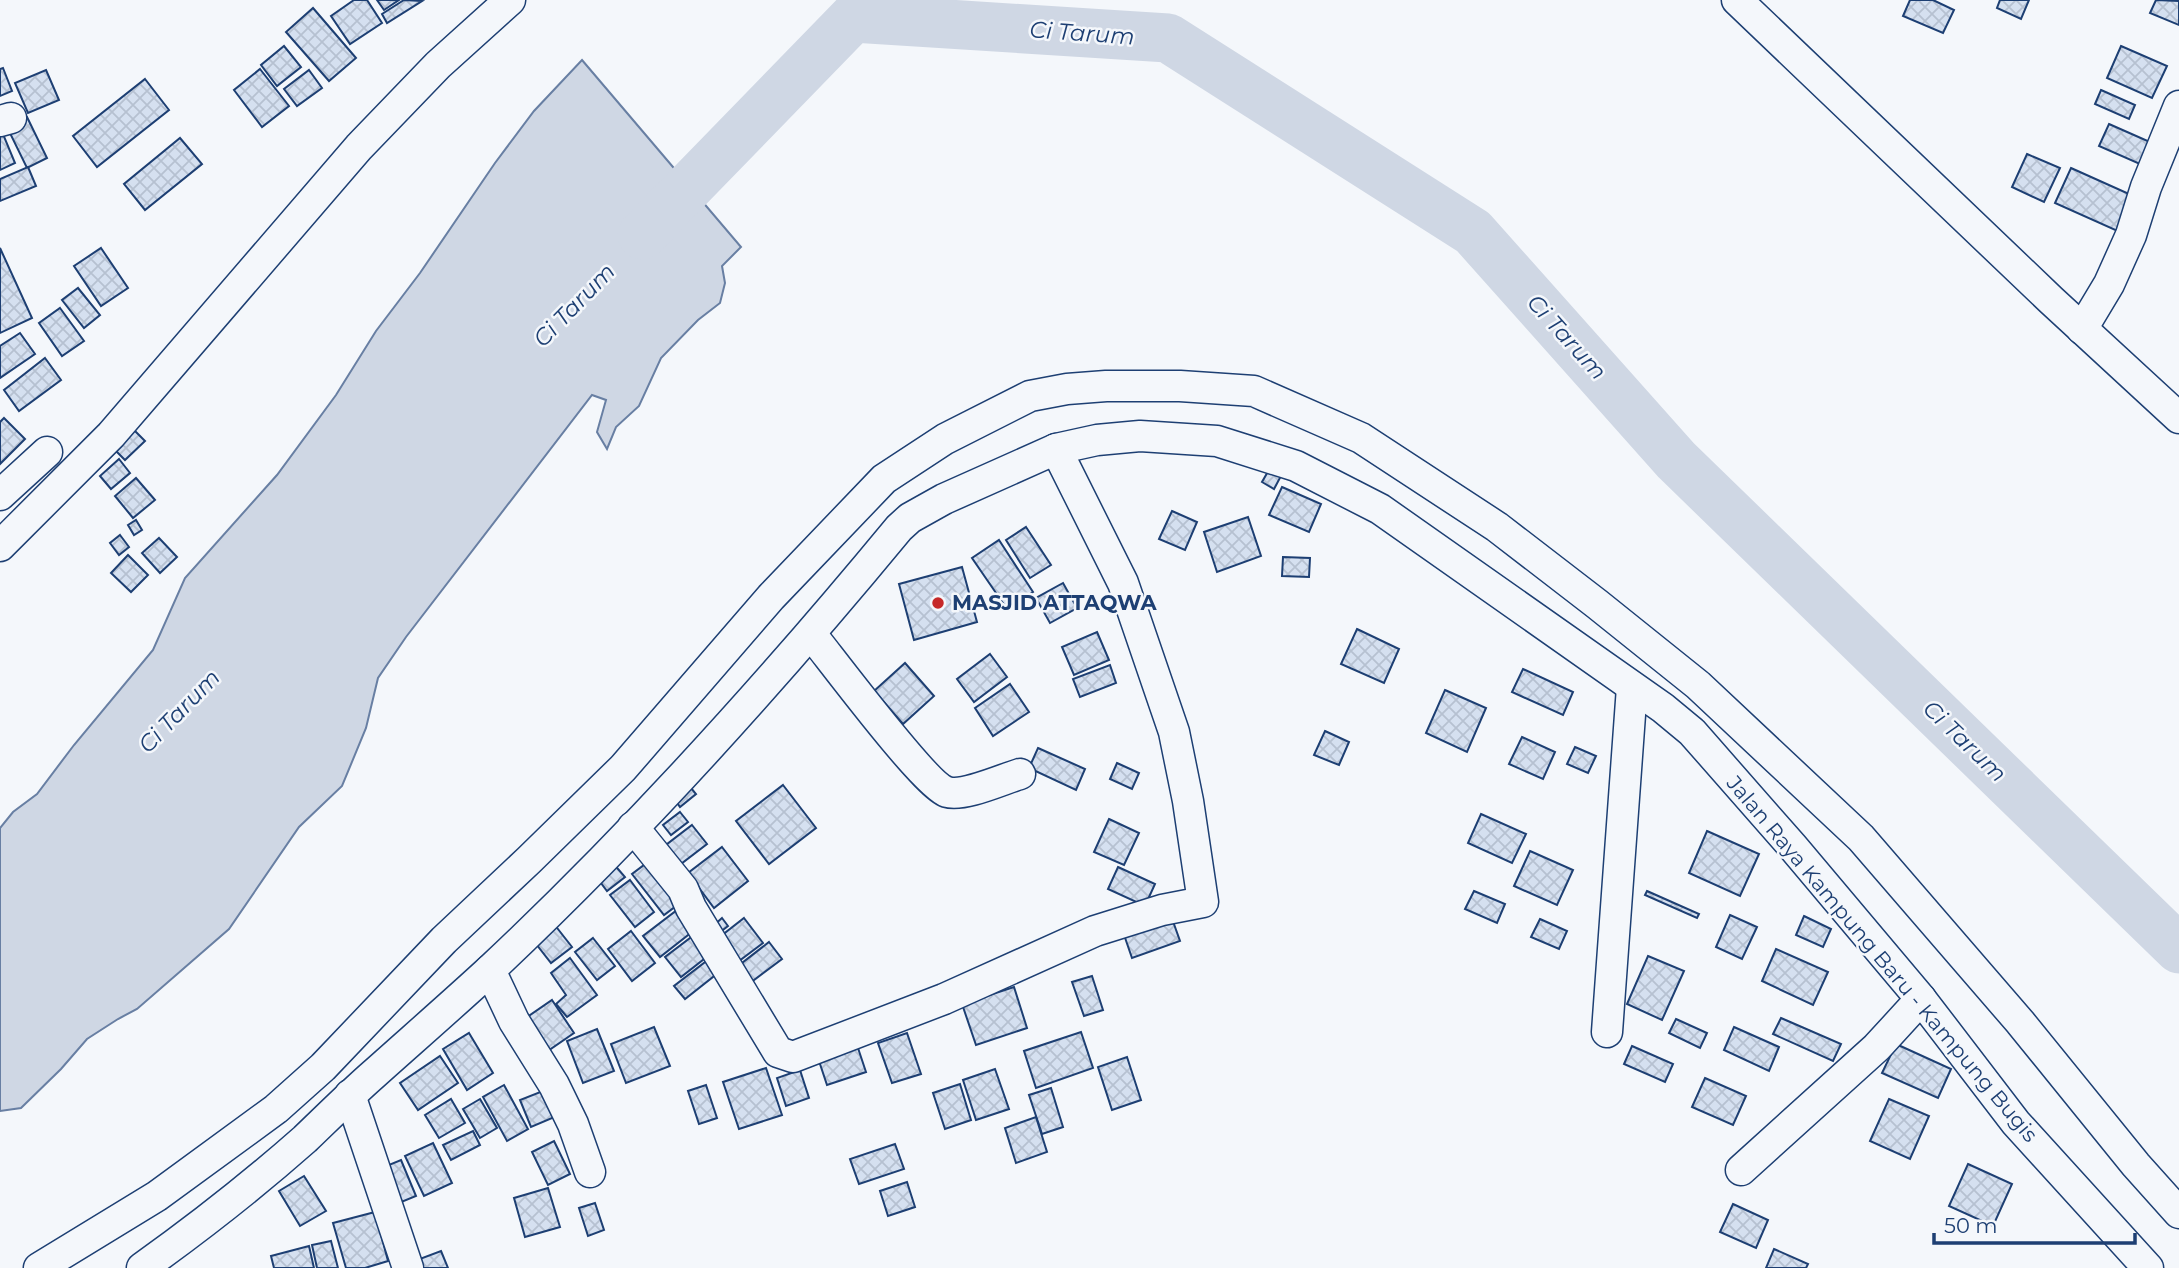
<svg xmlns="http://www.w3.org/2000/svg" width="2179" height="1268" font-family="Montserrat,sans-serif">
	<style>
		.water { fill: #cfd7e4; stroke: #687fa3; stroke-width: 2 }
		.lines { fill: none; stroke-linecap: round; stroke-linejoin: round }
		.river { stroke: #cfd7e4; stroke-width: 49 }
		.building { fill: url(#building-cross-hatch); stroke: #1d3f73; stroke-width: 2 }
		.minor-casing { stroke: #1d3f73; stroke-width: 33 }
		.minor { stroke: #f4f7fb; stroke-width: 30 }
		.poi-dot { fill: #c62828; stroke: #f4f7fb; stroke-width: 2.5 }
		.labels { text-anchor: middle; stroke-width: 5; stroke-linejoin: round; paint-order: stroke }
		.poi-label { font-size: 21px; font-weight: bold; fill: #1d3f73; stroke: #f4f7fb; text-anchor: start }
		.street-label { font-size: 21px; fill: #1d3f73; stroke: #f4f7fb }
		.water-label { font-size: 23px; font-style: italic; fill: #1d3f73; stroke: #f4f7fb }
	</style>
	<defs>
		<pattern id="building-cross-hatch" width="8" height="8" patternUnits="userSpaceOnUse" patternTransform="scale(1.75)"><rect width="8" height="8" fill="#d5e0f0"/><path d="M0 0l8 8M0 8l8-8" fill="none" stroke="#b6c1d1"/></pattern>
	</defs>
	<rect width="100%" height="100%" fill="#f4f7fb"/>
	<polygon class="water" points="582,60 741,247 722,266 725,283 720,303 698,320 661,358 639,406 616,427 607,449 597,432 606,400 592,395 406,637 378,678 366,728 342,786 299,827 229,929 137,1009 118,1019 87,1039 61,1069 21,1108 0,1111 0,828 13,812 37,794 74,745 153,650 185,578 277,475 336,395 376,331 420,273 495,163 534,111"/>
	<g class="lines">
		<polyline class="river" points="642,235 853,18 1168,38 1473,232 1676,460 2179,949"/>
	</g>
	<g class="building">
		<polygon points="354,0 367,0 382,23 350,44 331,16"/>
		<polygon points="377,0 399,0 384,10"/>
		<polygon points="404,0 422,1 387,23 382,14"/>
		<polygon points="1910,0 1933,0 1954,10 1943,33 1903,16"/>
		<polygon points="2000,0 2029,0 2021,19 1997,8"/>
		<polygon points="2156,0 2179,1 2179,25 2150,13"/>
		<polygon points="313,8 356,58 329,81 286,32"/>
		<polygon points="284,46 301,67 277,86 261,65"/>
		<polygon points="2121,46 2167,66 2152,98 2107,78"/>
		<polygon points="3,68 12,91 0,96 0,69"/>
		<polygon points="260,69 289,106 262,127 234,90"/>
		<polygon points="46,70 59,100 28,113 15,83"/>
		<polygon points="309,70 322,88 297,106 284,89"/>
		<polygon points="145,79 169,110 97,167 73,136"/>
		<polygon points="2101,90 2135,105 2129,119 2095,104"/>
		<polygon points="27,117 47,158 27,168 7,127"/>
		<polygon points="2109,124 2159,146 2149,168 2099,146"/>
		<polygon points="0,127 15,163 0,170"/>
		<polygon points="180,138 202,164 145,210 124,184"/>
		<polygon points="2027,154 2060,168 2044,202 2012,187"/>
		<polygon points="28,167 36,186 0,201 0,179"/>
		<polygon points="2071,168 2138,198 2122,233 2055,203"/>
		<polygon points="0,248 32,318 0,333"/>
		<polygon points="101,248 128,288 101,306 74,266"/>
		<polygon points="78,288 100,315 84,328 62,300"/>
		<polygon points="60,308 84,341 62,356 39,323"/>
		<polygon points="20,333 35,354 0,378 0,346"/>
		<polygon points="45,358 61,380 19,411 4,390"/>
		<polygon points="4,418 25,439 0,464 0,422"/>
		<polygon points="133,429 145,441 125,460 113,448"/>
		<polygon points="119,459 130,473 111,489 100,476"/>
		<polygon points="1270,468 1282,474 1274,489 1262,482"/>
		<polygon points="136,478 155,500 133,518 115,496"/>
		<polygon points="1282,487 1321,504 1309,532 1269,515"/>
		<polygon points="1172,511 1197,522 1185,550 1159,539"/>
		<polygon points="1248,517 1261,556 1217,572 1204,532"/>
		<polygon points="136,520 142,530 134,535 128,525"/>
		<polygon points="1026,527 1051,565 1030,578 1006,540"/>
		<polygon points="120,535 129,547 119,555 110,543"/>
		<polygon points="159,538 177,557 160,573 142,553"/>
		<polygon points="999,540 1033,592 1007,609 972,558"/>
		<polygon points="128,555 148,575 131,592 111,573"/>
		<polygon points="1283,557 1310,558 1309,577 1282,576"/>
		<polygon points="962,567 977,622 914,640 899,584"/>
		<polygon points="1063,583 1077,608 1050,623 1036,598"/>
		<polygon points="1357,629 1399,649 1384,683 1341,664"/>
		<polygon points="1097,632 1109,660 1074,675 1062,647"/>
		<polygon points="990,654 1007,677 974,702 957,679"/>
		<polygon points="905,663 934,696 903,724 874,691"/>
		<polygon points="1110,665 1116,683 1080,697 1073,679"/>
		<polygon points="1523,669 1573,692 1563,715 1512,692"/>
		<polygon points="1010,684 1029,712 993,736 975,708"/>
		<polygon points="1445,690 1486,708 1467,752 1426,733"/>
		<polygon points="1325,731 1349,742 1339,765 1314,755"/>
		<polygon points="1522,737 1555,752 1543,779 1509,764"/>
		<polygon points="1575,747 1596,756 1588,773 1567,764"/>
		<polygon points="1038,748 1085,769 1076,790 1029,768"/>
		<polygon points="1117,763 1139,773 1132,789 1110,779"/>
		<polygon points="783,785 816,828 769,864 736,821"/>
		<polygon points="691,788 696,794 680,807 675,800"/>
		<polygon points="680,812 688,822 671,835 663,825"/>
		<polygon points="1481,814 1526,834 1512,863 1468,843"/>
		<polygon points="1109,819 1139,833 1124,865 1094,852"/>
		<polygon points="692,825 707,844 673,870 658,851"/>
		<polygon points="1707,831 1759,854 1740,896 1689,873"/>
		<polygon points="722,847 748,881 714,908 688,873"/>
		<polygon points="1530,851 1573,870 1557,905 1514,886"/>
		<polygon points="652,859 684,900 664,915 632,874"/>
		<polygon points="612,862 625,877 607,891 595,875"/>
		<polygon points="1118,867 1155,884 1145,906 1108,889"/>
		<polygon points="630,880 654,912 635,927 610,895"/>
		<polygon points="1474,891 1505,904 1497,923 1465,909"/>
		<polygon points="1647,891 1699,914 1697,918 1645,895"/>
		<polygon points="681,907 697,928 660,957 643,936"/>
		<polygon points="1170,913 1180,941 1132,958 1122,929"/>
		<polygon points="1730,915 1757,927 1742,959 1716,947"/>
		<polygon points="1804,916 1831,929 1823,947 1796,935"/>
		<polygon points="722,918 728,926 719,933 713,926"/>
		<polygon points="744,918 763,943 739,961 721,936"/>
		<polygon points="1540,919 1567,931 1559,949 1531,937"/>
		<polygon points="554,924 572,947 551,963 533,940"/>
		<polygon points="631,931 655,963 632,981 608,949"/>
		<polygon points="698,932 713,952 681,977 665,957"/>
		<polygon points="593,938 615,966 597,980 575,952"/>
		<polygon points="769,942 782,959 746,986 733,970"/>
		<polygon points="1776,949 1828,972 1813,1005 1762,981"/>
		<polygon points="713,956 723,969 685,999 674,986"/>
		<polygon points="1648,956 1684,971 1662,1020 1627,1004"/>
		<polygon points="570,958 597,995 567,1017 556,1004 566,995 551,973"/>
		<polygon points="1092,976 1103,1010 1084,1016 1072,982"/>
		<polygon points="1014,987 1027,1028 976,1045 962,1004"/>
		<polygon points="552,1000 574,1033 539,1057 517,1024"/>
		<polygon points="1781,1018 1841,1044 1833,1061 1773,1034"/>
		<polygon points="1676,1019 1707,1033 1700,1048 1669,1033"/>
		<polygon points="654,1027 670,1066 626,1083 611,1044"/>
		<polygon points="1734,1027 1779,1047 1769,1071 1724,1050"/>
		<polygon points="597,1029 614,1071 583,1083 567,1041"/>
		<polygon points="1081,1032 1093,1068 1036,1088 1024,1051"/>
		<polygon points="469,1033 493,1073 467,1090 443,1049"/>
		<polygon points="907,1033 921,1074 892,1083 878,1043"/>
		<polygon points="855,1039 866,1072 827,1085 816,1052"/>
		<polygon points="1896,1044 1951,1069 1938,1098 1882,1073"/>
		<polygon points="1632,1046 1673,1064 1665,1082 1624,1064"/>
		<polygon points="440,1056 458,1083 418,1110 400,1083"/>
		<polygon points="1127,1057 1141,1100 1112,1110 1098,1067"/>
		<polygon points="766,1068 782,1115 739,1129 723,1082"/>
		<polygon points="995,1069 1009,1109 976,1120 963,1080"/>
		<polygon points="800,1070 809,1098 786,1106 777,1078"/>
		<polygon points="1705,1078 1746,1096 1733,1125 1692,1107"/>
		<polygon points="960,1084 971,1120 945,1129 933,1093"/>
		<polygon points="504,1085 528,1129 507,1141 483,1097"/>
		<polygon points="706,1085 717,1118 699,1124 688,1091"/>
		<polygon points="553,1087 564,1113 531,1127 520,1100"/>
		<polygon points="1051,1088 1063,1127 1042,1134 1029,1095"/>
		<polygon points="451,1099 465,1123 439,1138 425,1115"/>
		<polygon points="480,1099 497,1128 480,1138 463,1109"/>
		<polygon points="1889,1099 1929,1116 1910,1159 1870,1141"/>
		<polygon points="1036,1117 1047,1152 1016,1163 1005,1128"/>
		<polygon points="473,1131 480,1145 451,1160 443,1145"/>
		<polygon points="554,1141 570,1174 548,1185 532,1152"/>
		<polygon points="433,1143 452,1183 424,1196 405,1156"/>
		<polygon points="895,1144 904,1169 859,1184 850,1159"/>
		<polygon points="401,1160 416,1196 394,1205 379,1169"/>
		<polygon points="1968,1164 2012,1184 1993,1226 1949,1206"/>
		<polygon points="304,1176 326,1211 300,1226 279,1191"/>
		<polygon points="907,1182 915,1207 888,1216 880,1191"/>
		<polygon points="548,1188 560,1227 525,1237 514,1198"/>
		<polygon points="595,1203 604,1230 588,1236 579,1208"/>
		<polygon points="1733,1204 1768,1220 1756,1248 1720,1232"/>
		<polygon points="375,1212 388,1261 365,1268 346,1268 333,1223"/>
		<polygon points="331,1241 338,1268 317,1268 312,1245"/>
		<polygon points="309,1246 314,1268 274,1268 271,1256"/>
		<polygon points="1774,1249 1808,1264 1806,1268 1766,1268"/>
		<polygon points="441,1251 448,1268 411,1268 409,1263"/>
	</g>
	<g class="lines">
		<defs>
			<g id="minor">
				<polyline points="1737,0 2051,300 2179,418"/>
				<polyline points="0,121 11,118"/>
				<polyline points="2082,329 2109,284 2131,235 2146,187 2179,106"/>
				<polyline points="0,495 47,452"/>
				<polyline points="0,546 111,435 359,147 438,65 510,0"/>
				<path d="M 811,634 C 832,660 925,785 947,792 C 964,797 1003,779 1020,774"/>
				<polyline points="633,827 683,889 691,908 778,1052 793,1057 944,999 1095,931 1162,910 1203,902 1188,801 1174,732 1123,583 1056,449"/>
				<polyline points="490,970 514,1021 554,1085 573,1124 590,1172"/>
				<polyline points="1607,1032 1632,687"/>
				<polyline points="350,1095 408,1268"/>
				<polyline points="1741,1170 1877,1047 1921,999"/>
				<polyline points="39,1268 157,1196 276,1109 323,1067 444,940 529,860 623,768 771,597 884,479 945,439 1030,396 1067,389 1106,386 1180,386 1254,391 1361,438 1497,527 1597,604 1698,685 1861,838 2020,1022 2136,1165 2179,1213"/>
				<path d="M 142,1268 C 198,1228 253,1185 305,1139 C 328,1117 351,1094 375,1073 C 413,1039 452,1005 490,970 C 636,833 771,683 899,528 L 910,518 L 944,499 L 1056,449 L 1097,440 L 1140,436 L 1217,441 L 1296,466 L 1380,509 L 1663,708 L 1692,732 L 1793,847 L 1921,999 L 2016,1123 L 2148,1268"/>
			</g>
		</defs>
		<use href="#minor" class="minor-casing"/>
		<use href="#minor" class="minor"/>
	</g>
	<circle class="poi-dot" cx="938" cy="603" r="7"/>
	<g class="labels">
		<g class="poi-label">
			<text x="952" y="610">MASJID ATTAQWA</text>
		</g>
		<g class="street-label">
			<text transform="translate(1882 959) rotate(50)" y="7">Jalan Raya Kampung Baru - Kampung Bugis</text>
		</g>
		<g class="water-label">
			<text transform="translate(1082 33) rotate(4)" y="8">Ci Tarum</text>
			<text transform="translate(574 305) rotate(-46)" y="8">Ci Tarum</text>
			<text transform="translate(1567 337) rotate(48)" y="8">Ci Tarum</text>
			<text transform="translate(179 711) rotate(-46)" y="8">Ci Tarum</text>
			<text transform="translate(1965 741) rotate(44)" y="8">Ci Tarum</text>
		</g>
	</g>
	<path d="M1934 1233v10h201v-10" fill="none" stroke="#1d3f73" stroke-width="3.5"/>
	<text x="1944" y="1233" font-size="21" fill="#1d3f73" stroke="#f4f7fb" stroke-width="5" paint-order="stroke">50 m</text>
</svg>
